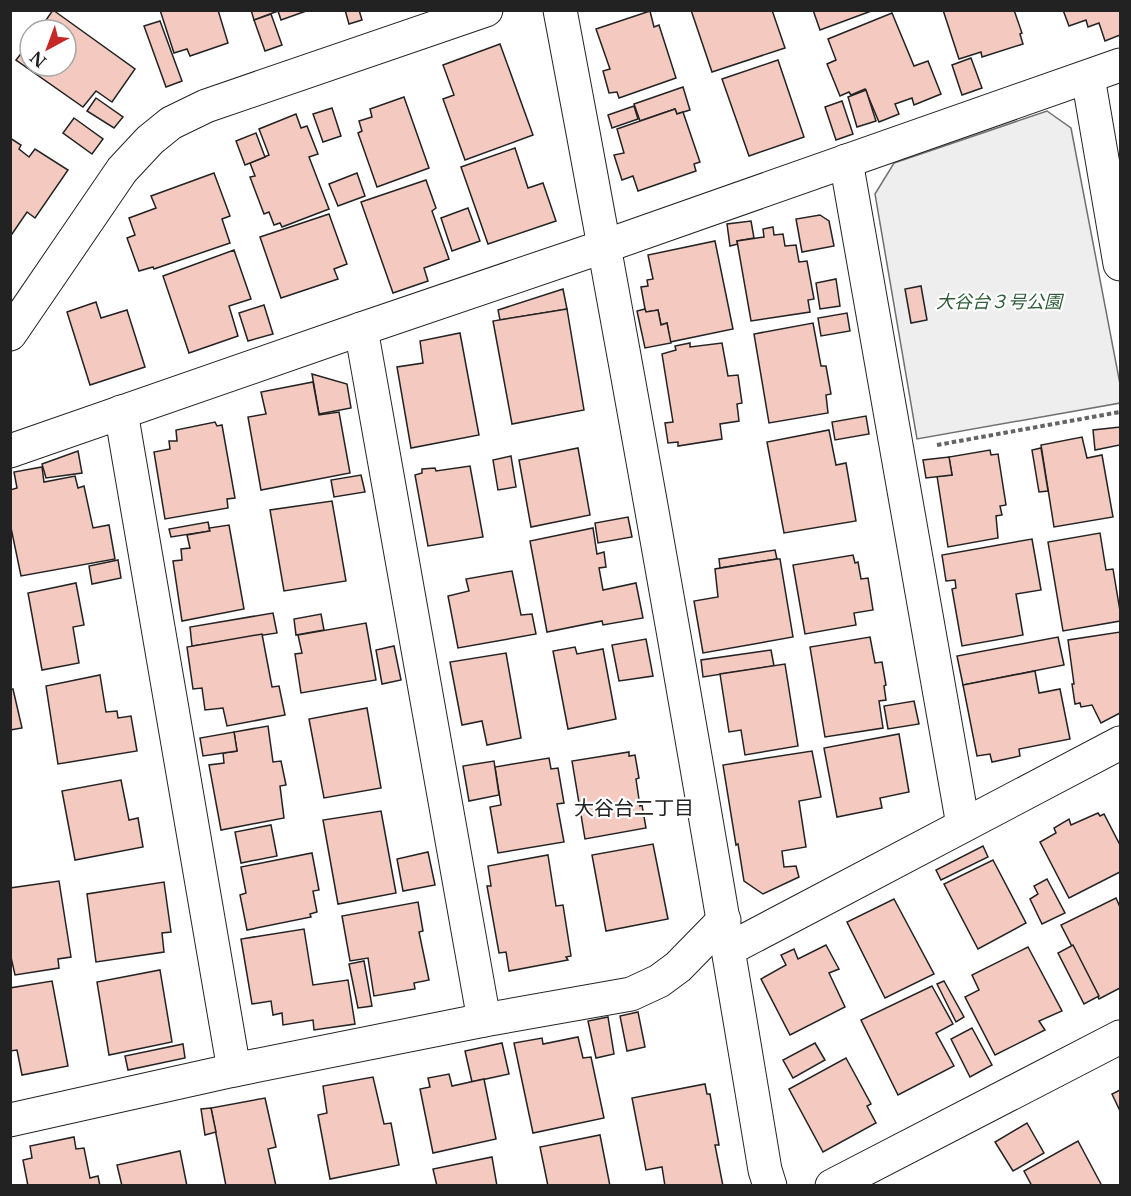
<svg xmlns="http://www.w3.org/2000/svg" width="1131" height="1196" font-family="'Libre Baskerville','Noto Sans JP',serif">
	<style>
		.green { fill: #eee; stroke: #6f6f6f; stroke-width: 1.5 }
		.building { fill: #f3c9c0; stroke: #222; stroke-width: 1.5 }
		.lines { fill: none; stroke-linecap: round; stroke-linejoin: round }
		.minor-casing { stroke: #222; stroke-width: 35 }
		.path { stroke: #646464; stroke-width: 4; stroke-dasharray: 4.5 3; stroke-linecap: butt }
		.minor { stroke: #fff; stroke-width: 33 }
		.labels { text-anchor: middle; stroke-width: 4.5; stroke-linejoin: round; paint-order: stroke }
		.park-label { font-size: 18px; font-style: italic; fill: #2f5e38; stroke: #fff }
		.neighbourhood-label { font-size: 20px; fill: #222; stroke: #fff }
	</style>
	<rect width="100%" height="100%" fill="#fff"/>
	<polygon class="green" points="1047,111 1071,128 1120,384 1120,403 917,439 875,194 894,163"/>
	<g class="building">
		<polygon points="53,10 135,69 112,102 96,91 83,107 16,60 30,42 30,66 66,66 66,30 39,30"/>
		<polygon points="160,10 218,10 228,43 190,56 187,49 174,53"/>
		<polygon points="251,10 309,10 281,20 278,11 254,20"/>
		<polygon points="345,10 359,10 362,20 349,24"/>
		<polygon points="691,10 772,10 785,48 712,72"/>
		<polygon points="813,10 874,10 820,30"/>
		<polygon points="943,10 1014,10 1022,33 1020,34 1023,44 982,57 981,52 959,59"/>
		<polygon points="1063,10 1120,10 1120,35 1105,41 1099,23 1088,27 1086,20 1069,26"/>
		<polygon points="650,11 654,27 659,25 676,78 619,98 617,92 609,93 603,71 610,69 596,29"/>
		<polygon points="892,13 914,66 928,61 941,94 914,105 912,98 895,104 899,114 879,122 865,89 851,95 849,92 840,96 827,64 836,60 828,39"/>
		<polygon points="271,14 282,45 265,51 254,20"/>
		<polygon points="160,21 182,81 166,87 144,26"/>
		<polygon points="500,44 533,135 465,160 443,99 454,95 443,65"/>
		<polygon points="971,58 982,88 962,95 952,65"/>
		<polygon points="778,60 804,137 749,156 722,79"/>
		<polygon points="683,87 690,110 677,114 675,109 640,121 634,104"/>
		<polygon points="866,90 876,121 857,127 848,97"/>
		<polygon points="404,97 429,168 377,187 358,133 362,131 359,121 372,117 370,109"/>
		<polygon points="96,98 123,117 114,128 87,111"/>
		<polygon points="842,101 853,134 836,140 825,107"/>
		<polygon points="634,106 638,119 612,128 608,115"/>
		<polygon points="332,108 341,136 323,142 313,114"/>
		<polygon points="675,109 677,114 683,112 700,162 694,164 696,171 638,191 633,176 622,180 614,155 624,153 617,129"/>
		<polygon points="296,114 301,128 307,126 318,154 309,157 329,209 282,227 280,223 274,225 269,212 264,214 250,177 255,176 250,163 269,155 259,129"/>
		<polygon points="74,118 103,139 92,154 63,133"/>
		<polygon points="256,133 265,157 245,165 236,141"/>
		<polygon points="10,138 21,145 19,149 29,157 35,149 68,170 35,218 27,212 12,234 10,233"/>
		<polygon points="515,148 528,188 543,183 556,221 488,244 461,167"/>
		<polygon points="214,173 230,216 222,219 230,243 154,269 153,267 139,271 127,238 135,235 129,218 156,208 151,196"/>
		<polygon points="357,173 365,196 338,206 329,184"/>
		<polygon points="426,180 436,208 432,211 449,259 424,268 428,281 393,293 361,202"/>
		<polygon points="468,208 480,241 452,251 441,218"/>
		<polygon points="329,214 347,264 334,269 338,279 281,298 260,237"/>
		<polygon points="820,215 829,221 834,246 802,252 796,219"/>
		<polygon points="751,221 754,238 737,241 738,244 730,246 727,224"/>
		<polygon points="773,227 774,235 783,234 785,246 796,245 799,262 807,261 814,299 808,300 810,312 751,321 737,241 764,237 763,229"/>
		<polygon points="715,241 733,329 670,342 667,323 661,325 658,310 646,312 645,309 641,287 648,286 647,280 653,279 648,255"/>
		<polygon points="234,250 251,299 229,306 238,336 189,353 163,276"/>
		<polygon points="836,279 840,306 820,309 816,283"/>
		<polygon points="921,286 927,320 911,323 905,289"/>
		<polygon points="563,289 567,309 500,320 498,310"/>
		<polygon points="96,302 101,318 127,310 145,367 90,385 67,312"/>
		<polygon points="264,305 273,334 248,341 239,313"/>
		<polygon points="567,309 584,410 512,424 493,321"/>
		<polygon points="645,309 646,312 658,310 661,325 667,323 671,343 645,348 637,311"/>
		<polygon points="847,313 850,331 821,336 818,318"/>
		<polygon points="813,323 821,366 826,366 831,394 826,395 828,413 769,423 754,334"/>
		<polygon points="460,333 479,435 411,448 397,367 423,363 420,341"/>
		<polygon points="690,343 690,347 722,343 728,376 738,375 742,403 737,404 739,421 720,424 722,439 678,446 678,442 668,443 665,423 673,422 662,354 676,350 675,346"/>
		<polygon points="312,374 347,384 351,408 319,414"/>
		<polygon points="313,382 319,415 339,412 350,473 261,490 248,417 266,414 261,392"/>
		<polygon points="866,416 869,434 835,440 832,422"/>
		<polygon points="215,422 217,426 222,425 235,498 227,499 228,508 165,519 154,452 170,449 169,441 177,441 176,430"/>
		<polygon points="1120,427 1120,445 1095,450 1093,430"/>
		<polygon points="829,430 836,465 846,463 856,521 784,533 767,442"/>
		<polygon points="1082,437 1087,458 1102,455 1113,517 1054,527 1041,445"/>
		<polygon points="578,448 590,515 531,527 519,460"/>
		<polygon points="1041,448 1048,491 1039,492 1032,450"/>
		<polygon points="990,450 991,455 998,454 1006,505 1000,506 1002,515 996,516 998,538 948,547 937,476 952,475 949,457"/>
		<polygon points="78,451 82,473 46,478 42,464"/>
		<polygon points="511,456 516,487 498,490 493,460"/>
		<polygon points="949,457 952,475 926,478 923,460"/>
		<polygon points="470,466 483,537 428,546 415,475 422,473 422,469 435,468 436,471"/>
		<polygon points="42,467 44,482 75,476 78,488 84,486 93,528 109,525 115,559 21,576 10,523 10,490 17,488 14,472"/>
		<polygon points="361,475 365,492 334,497 331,480"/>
		<polygon points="332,501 346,581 284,591 270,510"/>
		<polygon points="628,517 632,537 598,543 595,523"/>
		<polygon points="208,522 210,531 171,537 169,529"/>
		<polygon points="229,525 244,609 182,621 173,561 182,560 181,549 190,548 187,535 210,531 209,528"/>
		<polygon points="593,528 597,554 604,552 606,567 599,568 603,590 636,583 643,618 603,625 602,621 547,632 530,541"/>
		<polygon points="1100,533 1106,570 1113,569 1120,611 1120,621 1063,631 1048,542"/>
		<polygon points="1032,539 1041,590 1016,594 1023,635 962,646 952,589 956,588 955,580 946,581 942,555"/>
		<polygon points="775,550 777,559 720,568 719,559"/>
		<polygon points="853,555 855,563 858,562 861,579 868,578 873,610 854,613 856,625 805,634 793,565"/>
		<polygon points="777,559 780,559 793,637 703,653 694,601 718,597 715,569"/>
		<polygon points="118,560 121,578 92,584 89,566"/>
		<polygon points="512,571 521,615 532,614 536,634 458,648 448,596 469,591 466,579"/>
		<polygon points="76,583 84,625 73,627 79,663 42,670 28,593"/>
		<polygon points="273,613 277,633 192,646 190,627"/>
		<polygon points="321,614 324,630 296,635 294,619"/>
		<polygon points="366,623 376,680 301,693 295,654 302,653 298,635"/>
		<polygon points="1120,632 1120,713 1101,723 1092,705 1081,707 1080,703 1075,704 1072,684 1074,684 1068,640"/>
		<polygon points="262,634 272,687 279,686 285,715 227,726 223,708 205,710 202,688 193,689 187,647"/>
		<polygon points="870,637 875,663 882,662 886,685 884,686 886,700 879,701 883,728 825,737 810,647"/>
		<polygon points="1058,637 1064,665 963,685 957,656"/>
		<polygon points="646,639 653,676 619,681 612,645"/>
		<polygon points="394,646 401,680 382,684 376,650"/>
		<polygon points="575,647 577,654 603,649 616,719 568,729 553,651"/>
		<polygon points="771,650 774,666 703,677 701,660"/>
		<polygon points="506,653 521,738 487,745 482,721 462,725 450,662"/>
		<polygon points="785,664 798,746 745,755 741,730 729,732 720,674"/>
		<polygon points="1035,671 1039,693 1060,689 1070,739 1019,749 1020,756 992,762 990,754 977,756 963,685"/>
		<polygon points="100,675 106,712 117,711 118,718 131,716 137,751 58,764 46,686"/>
		<polygon points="10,689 13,689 22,728 10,730"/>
		<polygon points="914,701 919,724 888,729 884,706"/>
		<polygon points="367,708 381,788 324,798 309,719"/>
		<polygon points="268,726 273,762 281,761 286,785 280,786 284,818 221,830 209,765 224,763 223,753 237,751 234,732"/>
		<polygon points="234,732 237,751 203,756 200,738"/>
		<polygon points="899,734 909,792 880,798 882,808 837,817 824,748"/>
		<polygon points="812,751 821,797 799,801 806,847 782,851 784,867 796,866 799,877 763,894 744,881 738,844 736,845 723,765"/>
		<polygon points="629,752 629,756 635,755 639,778 636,779 640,806 642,805 646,828 585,839 572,761"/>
		<polygon points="549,758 551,769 558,768 564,803 557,804 564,842 498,853 490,807 501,805 495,767"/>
		<polygon points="494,761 499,795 469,801 463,766"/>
		<polygon points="121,780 129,820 138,818 143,847 75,860 62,791"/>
		<polygon points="381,811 396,893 338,904 323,820"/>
		<polygon points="1098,813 1100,816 1104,814 1120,845 1120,872 1069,898 1040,842 1056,833 1054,828 1069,819 1071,825"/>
		<polygon points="271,825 277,856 241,863 235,832"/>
		<polygon points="653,844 668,919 606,931 592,855"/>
		<polygon points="983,846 988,857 941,880 936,870"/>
		<polygon points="428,852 435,885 403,891 397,859"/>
		<polygon points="312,853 319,890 313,891 317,912 310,914 311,917 247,930 240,895 246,893 241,867"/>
		<polygon points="548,855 556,906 563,905 571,956 566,957 568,960 509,971 506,952 499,953 487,886 491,886 488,866"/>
		<polygon points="993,860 1026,923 978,949 944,884"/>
		<polygon points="1047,879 1065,913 1042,924 1030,899 1038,894 1034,886"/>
		<polygon points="59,881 71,957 58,959 59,968 15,975 10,953 10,888"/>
		<polygon points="164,882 171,932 162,933 164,952 96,962 87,894"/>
		<polygon points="1116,898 1120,907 1120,988 1099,999 1061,925"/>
		<polygon points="894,899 934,974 885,998 847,922"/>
		<polygon points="418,902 423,931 419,932 429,980 414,983 415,989 374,996 368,958 350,961 342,916"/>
		<polygon points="304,929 313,985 348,980 355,1024 314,1030 313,1020 283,1025 282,1013 273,1015 271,1001 252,1004 241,939"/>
		<polygon points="826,945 839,969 829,973 845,1007 790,1035 761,979 786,965 781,955 794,949 798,959"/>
		<polygon points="1073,945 1099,996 1084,1004 1058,953"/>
		<polygon points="1028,947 1062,1011 1039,1021 1045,1030 995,1055 965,997 979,990 972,975"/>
		<polygon points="364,961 372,1006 358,1008 349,964"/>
		<polygon points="160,970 172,1042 109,1055 97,982"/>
		<polygon points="52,981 68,1066 22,1075 17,1050 10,1051 10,988"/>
		<polygon points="944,981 964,1017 956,1022 937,984"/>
		<polygon points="932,986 953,1024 936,1033 954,1066 898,1095 861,1020"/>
		<polygon points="638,1012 645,1047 627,1051 620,1016"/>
		<polygon points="608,1017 614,1054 596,1058 588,1021"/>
		<polygon points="972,1028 992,1065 970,1077 951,1039"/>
		<polygon points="578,1037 583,1058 591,1057 604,1118 533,1133 514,1043 542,1038 543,1044"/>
		<polygon points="502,1043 509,1074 472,1082 465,1051"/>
		<polygon points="815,1043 825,1060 793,1078 783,1060"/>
		<polygon points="183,1044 185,1058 128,1070 125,1056"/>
		<polygon points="846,1058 871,1104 867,1106 876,1123 823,1152 789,1089"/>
		<polygon points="449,1074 452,1086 484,1079 496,1139 433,1153 420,1089 430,1087 428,1078"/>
		<polygon points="373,1077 384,1124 391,1123 399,1165 330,1179 318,1115 327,1113 323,1086"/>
		<polygon points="705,1084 707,1094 710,1094 719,1145 715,1145 723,1186 665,1186 662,1167 646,1170 632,1098"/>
		<polygon points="1120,1090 1120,1111 1112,1094"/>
		<polygon points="265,1098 276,1147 268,1149 276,1186 226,1186 211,1108"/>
		<polygon points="211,1108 216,1132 205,1135 201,1109"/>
		<polygon points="1027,1123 1044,1153 1013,1171 995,1142"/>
		<polygon points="600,1135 610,1186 548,1186 540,1147"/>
		<polygon points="74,1137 76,1149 84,1148 90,1178 98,1176 100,1186 28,1186 23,1160 32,1158 30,1146"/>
		<polygon points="1078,1141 1102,1186 1032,1186 1024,1171"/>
		<polygon points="180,1151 187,1186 122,1186 117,1165"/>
		<polygon points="492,1157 497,1186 437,1186 433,1169"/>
	</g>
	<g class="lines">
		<defs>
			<g id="minor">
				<path d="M 560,10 C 633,396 701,783 765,1170 L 770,1186"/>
				<polyline points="1088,77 1120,264"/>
				<polyline points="846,161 963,825"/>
				<polyline points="361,329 484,1020"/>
				<polyline points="10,334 122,170 150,140 171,123 206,106 486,10"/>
				<polyline points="121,412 234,1070"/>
				<polyline points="10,451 361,329 605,246 1120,65"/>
				<polyline points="729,949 1120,743"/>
				<polyline points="10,1120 234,1070 484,1020 631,994 659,981 678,967 724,920"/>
				<polyline points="832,1186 1120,1037"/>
			</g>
		</defs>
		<use href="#minor" class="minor-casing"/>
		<polyline class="path" points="937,445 1120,412"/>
		<use href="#minor" class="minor"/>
	</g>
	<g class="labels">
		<g class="park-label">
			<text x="999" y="308">大谷台３号公園</text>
		</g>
		<g class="neighbourhood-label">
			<text x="634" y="815">大谷台二丁目</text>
		</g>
	</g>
	<rect width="1131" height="1196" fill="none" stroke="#222222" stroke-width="24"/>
	<g transform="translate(48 48) rotate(221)"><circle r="28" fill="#ffffff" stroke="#a7a7a7" stroke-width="1.5"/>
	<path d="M0-4.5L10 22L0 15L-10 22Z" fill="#c62828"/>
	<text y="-9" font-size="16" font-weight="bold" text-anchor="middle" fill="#222222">N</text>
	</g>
</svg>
